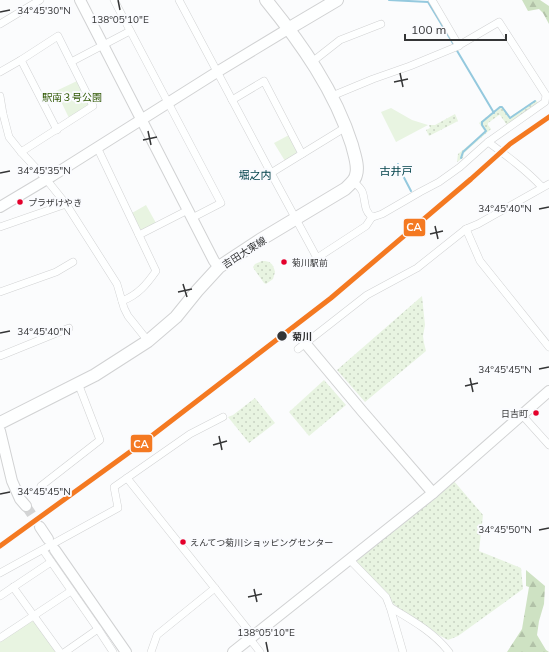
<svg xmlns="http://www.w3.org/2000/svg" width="549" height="652" font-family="Mulish,'Noto Sans JP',sans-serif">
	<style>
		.grass { fill: url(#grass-dots) }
		.forest { fill: url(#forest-firs) }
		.green { fill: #e8f4e1 }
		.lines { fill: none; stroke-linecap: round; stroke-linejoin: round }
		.stream { stroke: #94c9de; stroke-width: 2 }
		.secondary-tunnel { stroke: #d3d4d5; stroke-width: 10; stroke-dasharray: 10 5; stroke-linecap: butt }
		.street-casing { stroke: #d1d2d3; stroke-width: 8 }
		.secondary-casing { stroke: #d1d2d3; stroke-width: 12 }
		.primary-casing { stroke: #d1d2d3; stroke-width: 14 }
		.street { stroke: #feffff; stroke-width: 7 }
		.secondary { stroke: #feffff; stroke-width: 10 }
		.primary { stroke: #feffff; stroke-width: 12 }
		.rail-1-casing { stroke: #fafbfe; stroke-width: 8 }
		.rail-1 { stroke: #f47921; stroke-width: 5 }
		.ticks { fill: none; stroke: #343536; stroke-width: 1.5 }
		.bus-dot { fill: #e4002b; stroke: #fafbfe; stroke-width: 1.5 }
		.stop-dot { fill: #343536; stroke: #fafbfe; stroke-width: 1.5 }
		.labels { text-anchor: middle; stroke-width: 4; stroke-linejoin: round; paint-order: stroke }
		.bus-label { font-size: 9px; fill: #343536; stroke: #fafbfe; text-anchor: start }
		.park-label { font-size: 10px; fill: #2e5701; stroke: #fafbfe }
		.street-label { font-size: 10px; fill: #343536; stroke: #fafbfe }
		.stop-label { font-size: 10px; font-weight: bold; fill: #343536; stroke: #fafbfe; text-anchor: start }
		.neighbourhood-label { font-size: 11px; fill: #004149; stroke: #fafbfe }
		.ticks-label { font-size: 10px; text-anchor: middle; fill: #343536; stroke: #fafbfe; stroke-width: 4; stroke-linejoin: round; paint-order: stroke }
		.line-badge { stroke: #fafbfe; stroke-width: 1.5 }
		.badge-label { font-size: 11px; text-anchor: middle; font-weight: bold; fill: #fff }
	</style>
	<defs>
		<pattern id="grass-dots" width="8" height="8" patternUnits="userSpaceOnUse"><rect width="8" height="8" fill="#e8f4e1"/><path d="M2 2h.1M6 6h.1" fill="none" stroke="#c8d2c2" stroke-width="1.8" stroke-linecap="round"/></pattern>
		<pattern id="forest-firs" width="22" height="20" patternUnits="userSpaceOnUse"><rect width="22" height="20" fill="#cee2c3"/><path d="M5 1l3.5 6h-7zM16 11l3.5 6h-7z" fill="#b2c2a8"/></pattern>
	</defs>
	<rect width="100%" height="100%" fill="#fbfcfd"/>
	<g class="grass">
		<polygon points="536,100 538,103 507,125 500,115 499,115 488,123 488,125 491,129 464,153 463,158 457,162 458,154 485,132 479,123 500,106 502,106 510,117"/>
		<polygon points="455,114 458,121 429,136 426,130 430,128 429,125 435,125"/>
		<path d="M 262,261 C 270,261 273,263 275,272 L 273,279 L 266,284 L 264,283 L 254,269 L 253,267 L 255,264 Z"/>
		<polygon points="422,296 425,325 423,336 424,343 426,351 365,402 337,370"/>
		<polygon points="324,380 346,405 309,436 289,412"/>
		<polygon points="255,398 275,423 249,443 228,417 233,415"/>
		<polygon points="453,480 483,515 479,551 521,568 523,589 458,636 448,640 414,622 386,597 353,564"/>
	</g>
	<g class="forest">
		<polygon points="522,0 540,0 549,6 549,24 543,13 539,9 528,11"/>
		<polygon points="526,570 545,586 544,604 539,621 537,635 546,650 549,652 507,652 522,629 529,587 526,586"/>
	</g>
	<g class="green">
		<polygon points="77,81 89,104 88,107 69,118 56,91"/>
		<polygon points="391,108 412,120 428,125 396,142 381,112"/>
		<polygon points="289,135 297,152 296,154 285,161 274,143"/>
		<polygon points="146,205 156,223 142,230 140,229 132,213"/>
		<polygon points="32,621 35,622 56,652 0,652 0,642"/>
	</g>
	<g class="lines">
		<g class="stream">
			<polyline points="389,0 428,2 454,45"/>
			<polyline points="456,49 494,113"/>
			<polyline points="461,158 463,152 486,131 482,125 482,122 500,107 502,107 510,118 535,101"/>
			<polyline points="398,164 398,166 411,191"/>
		</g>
		<polyline class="secondary-tunnel" points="26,506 40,527"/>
		<defs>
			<g id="street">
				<polyline points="114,0 221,203 192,218"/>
				<polyline points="179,0 271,173 317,258 366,226 372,217"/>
				<polyline points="432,0 459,46"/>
				<polyline points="0,24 40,0"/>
				<polyline points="21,60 57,130"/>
				<polyline points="71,62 130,31"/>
				<polyline points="312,62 340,40 381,24"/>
				<polyline points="0,72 21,60 58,36 93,106 21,152"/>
				<polyline points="0,96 3,114 9,137 21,152 46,179 66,204 117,284 124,308 128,316 148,341"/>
				<path d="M 332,96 L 373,79 L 410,66 L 456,47 L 499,22 L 546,95 L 545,102 L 488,142 L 460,167 L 439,182 L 420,192 L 382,214 L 373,217 C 363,212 366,200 362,191 C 360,187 356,184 353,181"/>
				<polyline points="232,100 264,81 302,154"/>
				<path d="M 488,142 C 507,156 526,170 542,187"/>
				<path d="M 97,147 L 156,271 C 147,284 138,295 122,301"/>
				<polyline points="271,173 346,127"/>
				<polyline points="0,227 66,204"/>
				<polyline points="466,229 480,261 549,347"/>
				<polyline points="139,235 188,210"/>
				<polyline points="0,292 56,272 73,262"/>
				<polyline points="298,349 367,295 417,268 466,229 478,224 549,184"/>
				<polyline points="0,356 69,328"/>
				<polyline points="522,415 549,445"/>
				<polyline points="127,478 253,636"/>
				<polyline points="41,486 100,440 78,383"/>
				<polyline points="43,550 98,629 113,652"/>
				<polyline points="350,560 386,597 390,607 403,652"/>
				<polyline points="0,573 118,508 114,487 190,434 223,417"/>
				<polyline points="13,587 60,652"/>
				<polyline points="0,596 51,562"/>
				<path d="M 390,607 C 410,619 434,632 449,652"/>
				<polyline points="0,638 71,591"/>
				<polyline points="250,639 260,652"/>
				<polyline points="65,652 98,629"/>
				<polyline points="151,652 157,635 215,588"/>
			</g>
			<g id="secondary">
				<polyline points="80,0 214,261 219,267"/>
				<polyline points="0,207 52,176 217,72 288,29"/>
				<polyline points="305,343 362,411 433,493"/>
				<polyline points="0,431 12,481 20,499 26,506"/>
				<polyline points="40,527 48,539"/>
				<polyline points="55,550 126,652"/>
				<polyline points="233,652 433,493 549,391"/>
			</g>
			<g id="primary">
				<polyline points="288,29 337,0"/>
				<path d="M 0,423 L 95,375 L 148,341 L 176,317 L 197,291 L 219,267 L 260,240 L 345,189 C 349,185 355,181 356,175 C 359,166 354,154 352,145 C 335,91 301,43 266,0"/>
			</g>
		</defs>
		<use href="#street" class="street-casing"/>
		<use href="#secondary" class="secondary-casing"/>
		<use href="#primary" class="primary-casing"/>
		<use href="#street" class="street"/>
		<use href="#secondary" class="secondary"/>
		<use href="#primary" class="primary"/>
		<defs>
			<polyline id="rail-1" points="0,546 145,441 331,298 471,179 510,144 549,117"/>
		</defs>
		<use href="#rail-1" class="rail-1-casing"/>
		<use href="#rail-1" class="rail-1"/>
	</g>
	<path class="ticks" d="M 118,0 L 120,10M 0,12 L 10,10M 400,73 L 403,87M 394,82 L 408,79M 148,131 L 151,145M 143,140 L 157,137M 0,173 L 10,171M 539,209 L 549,207M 435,226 L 438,239M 430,234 L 443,231M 183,284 L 187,297M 178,292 L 192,289M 0,333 L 10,331M 539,369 L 549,367M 470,378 L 473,392M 465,386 L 478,383M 219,436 L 222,450M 213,445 L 227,441M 0,494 L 10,492M 539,530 L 549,528M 254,589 L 257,602M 248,597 L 262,594M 266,642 L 268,652"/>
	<g class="bus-dot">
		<circle cx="20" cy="202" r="3.5"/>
		<circle cx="284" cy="262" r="3.5"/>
		<circle cx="536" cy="413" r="3.5"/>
		<circle cx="183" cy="542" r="3.5"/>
	</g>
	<circle class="stop-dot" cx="282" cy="336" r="5.5"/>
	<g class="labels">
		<g class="bus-label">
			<text x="28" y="206">プラザけやき</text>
			<text x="292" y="266">菊川駅前</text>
			<text x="528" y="417" text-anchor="end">日吉町</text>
			<text x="190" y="546">えんてつ菊川ショッピングセンター</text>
		</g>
		<g class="park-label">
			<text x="72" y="101">駅南３号公園</text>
		</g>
		<g class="street-label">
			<text transform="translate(244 252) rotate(-32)" y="4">吉田大東線</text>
		</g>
		<g class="stop-label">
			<text x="292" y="340">菊川</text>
		</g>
		<g class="neighbourhood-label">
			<text x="396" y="175">古井戸</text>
			<text x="255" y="179">堀之内</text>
		</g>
	</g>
	<g class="ticks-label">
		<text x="44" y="14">34°45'30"N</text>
		<text x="120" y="23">138°05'10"E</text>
		<text x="44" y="174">34°45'35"N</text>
		<text x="505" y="212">34°45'40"N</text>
		<text x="44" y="335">34°45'40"N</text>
		<text x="505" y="373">34°45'45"N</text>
		<text x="44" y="495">34°45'45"N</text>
		<text x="505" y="533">34°45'50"N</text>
		<text x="266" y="636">138°05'10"E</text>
	</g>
	<g class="line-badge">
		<rect x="403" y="218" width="23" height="19" rx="4" fill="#f47921"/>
		<rect x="130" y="434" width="23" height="19" rx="4" fill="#f47921"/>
	</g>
	<g class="badge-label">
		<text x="414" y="231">CA</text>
		<text x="141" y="448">CA</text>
	</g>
	<path d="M405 34v6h101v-6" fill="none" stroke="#343536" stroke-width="2"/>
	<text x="411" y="34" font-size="12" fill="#343536" stroke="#fafbfe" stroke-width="3" paint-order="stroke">100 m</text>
</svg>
